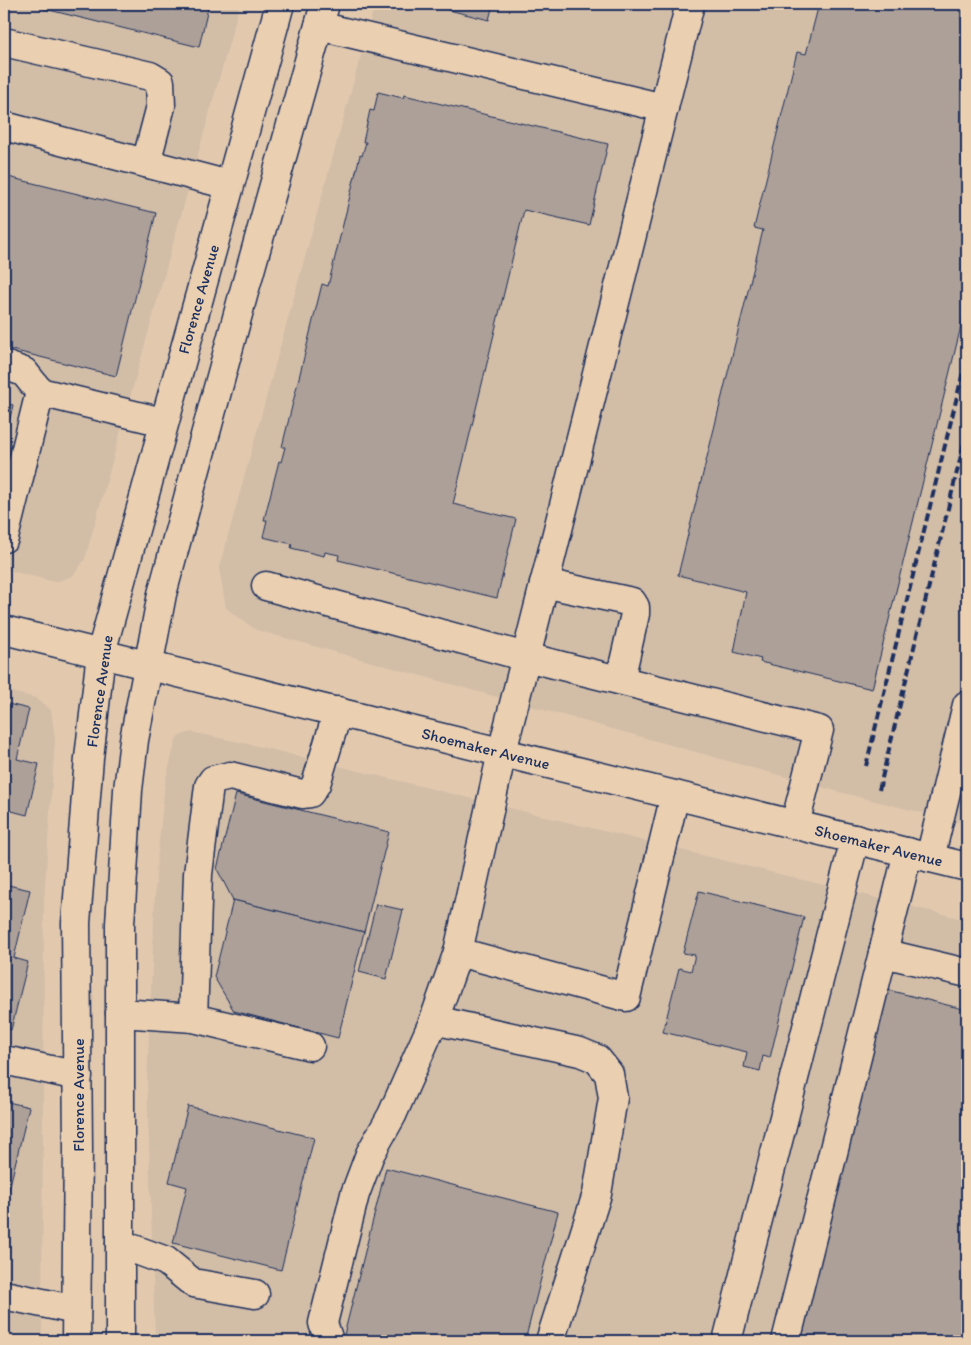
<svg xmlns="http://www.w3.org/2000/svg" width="971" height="1345" font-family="Itim,sans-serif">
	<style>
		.built { fill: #d2bda7 }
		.building { fill: #ada098; stroke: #1b2f5e }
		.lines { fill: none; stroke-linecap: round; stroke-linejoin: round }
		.minor-casing { stroke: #1b2f5e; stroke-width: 31 }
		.major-casing { stroke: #1b2f5e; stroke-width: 31 }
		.minor { stroke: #eacfb1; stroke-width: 28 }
		.major { stroke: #eacfb1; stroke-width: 28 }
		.rail { stroke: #1b2f5e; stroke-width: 4; stroke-dasharray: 8 4; stroke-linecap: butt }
		.labels { text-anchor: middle; stroke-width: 4; stroke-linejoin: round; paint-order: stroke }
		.street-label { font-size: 16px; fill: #1b2f5e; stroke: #eacfb1 }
	</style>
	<rect width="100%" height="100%" fill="#e2c9ae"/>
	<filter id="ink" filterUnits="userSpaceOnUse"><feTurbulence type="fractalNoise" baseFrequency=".02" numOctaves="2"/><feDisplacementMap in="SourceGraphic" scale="10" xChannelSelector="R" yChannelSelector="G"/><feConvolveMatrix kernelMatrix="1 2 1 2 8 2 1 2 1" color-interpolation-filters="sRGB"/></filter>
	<g filter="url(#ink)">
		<g class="built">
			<polygon points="4,4 240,4 85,559 73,576 55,582 4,569"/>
			<polygon points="375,4 967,4 967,824 843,793 256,630 226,608 219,568"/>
			<polygon points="4,690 36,698 51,710 55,739 44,901 42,1341 4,1341"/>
			<polygon points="191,732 249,744 967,920 967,1341 155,1341 147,1082 156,872 165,782 177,737"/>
		</g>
		<g class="building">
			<polygon points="42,4 209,4 199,47 41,8"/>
			<polygon points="434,4 493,4 489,20 433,6"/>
			<polygon points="819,4 967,4 967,302 872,689 760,662 761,659 734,652 746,592 678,575 763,230 754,228 797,52 806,54"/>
			<polygon points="378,92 403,98 404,95 608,144 589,225 524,210 453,504 516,519 497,598 338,560 339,555 325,552 324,556 291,548 292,544 263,537 267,520 264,520 279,461 281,462 285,447 282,447 322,284 328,286 360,155 362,156 366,142 363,142 370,110 374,111"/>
			<polygon points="4,176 156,213 116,376 4,348"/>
			<polygon points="4,403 13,405 4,444"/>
			<polygon points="4,703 29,709 17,759 39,764 27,815 4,809"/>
			<polygon points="236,794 389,832 364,932 233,900 217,869"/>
			<polygon points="4,884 30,890 14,958 28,962 11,1030 4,1028"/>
			<polygon points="699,891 804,917 770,1058 763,1056 760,1071 744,1067 747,1052 663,1032 679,968 691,971 695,955 683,953"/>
			<polygon points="233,900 364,932 338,1038 234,1011 214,977"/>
			<polygon points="376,904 403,910 386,979 359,972"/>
			<polygon points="888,990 967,1010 967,1341 801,1341"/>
			<polygon points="4,1101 29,1107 4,1210"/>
			<polygon points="188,1106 314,1138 281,1270 173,1243 187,1187 169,1182"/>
			<polygon points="386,1168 558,1212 525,1341 351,1341 343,1339"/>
		</g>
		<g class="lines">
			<defs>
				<g id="minor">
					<polyline points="319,26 664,108"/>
					<polyline points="4,42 150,76 160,82 161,106 146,163"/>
					<polyline points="4,126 229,185"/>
					<polyline points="4,365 24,372 40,392"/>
					<polyline points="4,538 40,392 163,422"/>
					<polyline points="544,583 632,602 635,607 635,614 620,680"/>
					<polyline points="266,586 526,657 819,730 795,824"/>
					<polyline points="675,795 626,997 458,952 502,752 690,4"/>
					<polyline points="908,852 883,953 967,973"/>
					<polyline points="930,858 967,705"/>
					<polyline points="120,1013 194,1018"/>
					<polyline points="434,1020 580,1052 597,1059 609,1074 613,1098 597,1194 550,1341"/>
					<polyline points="310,1046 193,1018 198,874 209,786 213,780 230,776 302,794 310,793 316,784 338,711"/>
					<polyline points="4,1060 78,1076"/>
					<polyline points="120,1244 166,1261 193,1283 255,1294"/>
					<polyline points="4,1295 76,1310"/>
					<polyline points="329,1341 323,1323 355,1194 370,1154 392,1115 434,1020 458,952"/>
					<polyline points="727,1341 855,839"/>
					<polyline points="786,1341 883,953"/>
				</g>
				<g id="major">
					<polyline points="4,630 967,867"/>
					<polyline points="76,1341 78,1147 76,923 89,758 101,653 280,4"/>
					<polyline points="120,1341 120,924 128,790 134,740 162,594 244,292 325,4"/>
				</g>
			</defs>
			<use href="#minor" class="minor-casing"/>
			<use href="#major" class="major-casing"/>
			<use href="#minor" class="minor"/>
			<use href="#major" class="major"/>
			<g class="rail">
				<polyline points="866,766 967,356"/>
				<polyline points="879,790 967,431"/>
			</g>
		</g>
	</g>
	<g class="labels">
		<g class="street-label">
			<text transform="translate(198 299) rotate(-74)" y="6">Florence Avenue</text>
			<text transform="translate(99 691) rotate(-82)" y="6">Florence Avenue</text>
			<text transform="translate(486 748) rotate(14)" y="6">Shoemaker Avenue</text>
			<text transform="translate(879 845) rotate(14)" y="6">Shoemaker Avenue</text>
			<text transform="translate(78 1095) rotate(-90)" y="6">Florence Avenue</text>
		</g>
	</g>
	<rect width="971" height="1345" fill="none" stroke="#eacfb1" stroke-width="20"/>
	<rect x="10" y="10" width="951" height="1325" fill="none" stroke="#1b2f5e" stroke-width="2" filter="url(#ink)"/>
</svg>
